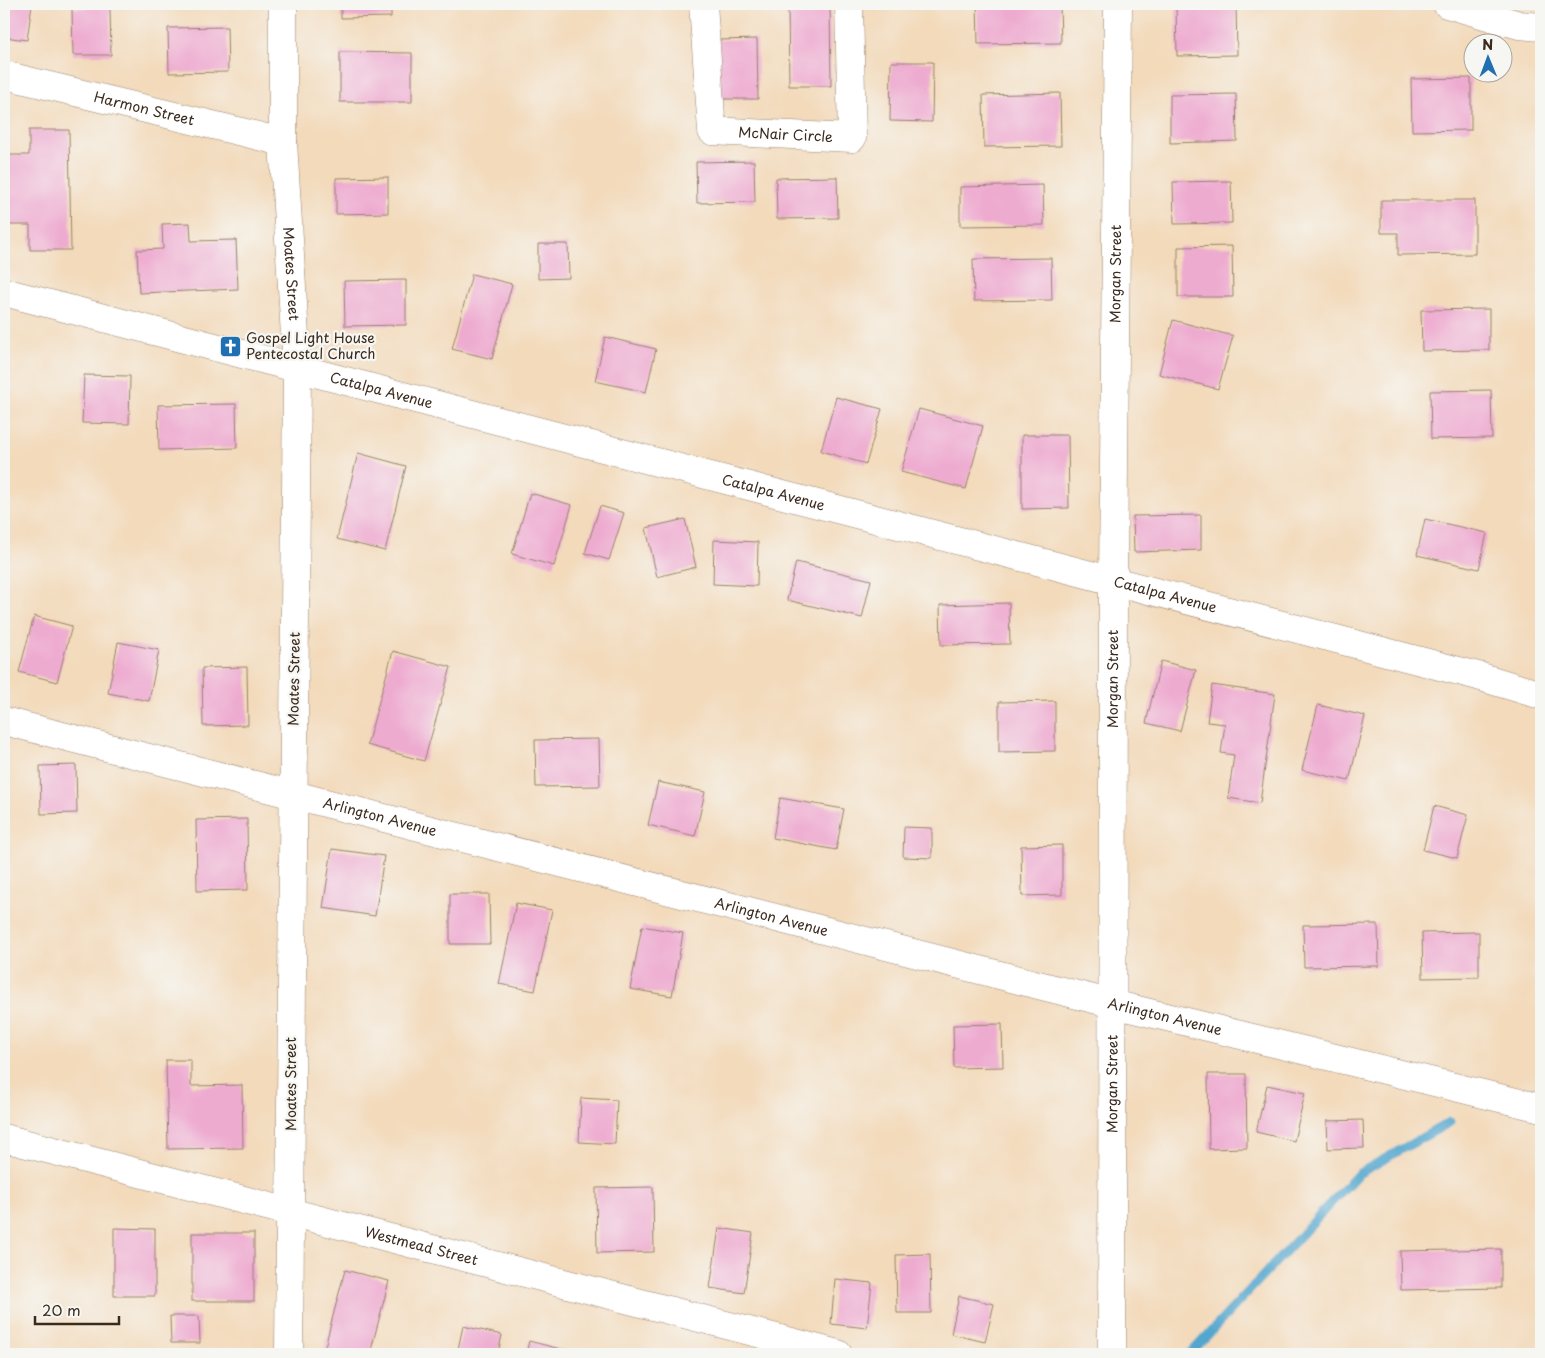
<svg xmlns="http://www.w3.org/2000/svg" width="1545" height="1358" font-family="'Playpen Sans',sans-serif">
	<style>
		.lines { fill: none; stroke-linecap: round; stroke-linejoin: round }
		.stream { stroke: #52a6ce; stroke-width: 9 }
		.building { fill: #eeabd0 }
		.minor-casing { stroke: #97826c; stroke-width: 29 }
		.minor { stroke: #fff; stroke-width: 28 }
		.labels { text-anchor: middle; stroke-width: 4.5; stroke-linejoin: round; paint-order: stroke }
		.street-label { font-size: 14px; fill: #3b2a1e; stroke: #f6f6f2 }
		.poi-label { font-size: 14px; fill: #3b2a1e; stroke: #f6f6f2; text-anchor: start }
	</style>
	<rect width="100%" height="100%" fill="#f6f6f2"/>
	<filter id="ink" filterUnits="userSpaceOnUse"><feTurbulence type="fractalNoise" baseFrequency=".02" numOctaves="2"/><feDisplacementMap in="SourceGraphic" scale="10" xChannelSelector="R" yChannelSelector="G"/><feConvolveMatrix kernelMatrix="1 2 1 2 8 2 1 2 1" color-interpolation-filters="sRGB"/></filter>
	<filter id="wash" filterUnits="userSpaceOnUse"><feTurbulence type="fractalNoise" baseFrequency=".0096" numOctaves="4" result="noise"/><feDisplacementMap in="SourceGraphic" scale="20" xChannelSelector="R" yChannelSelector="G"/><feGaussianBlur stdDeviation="1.12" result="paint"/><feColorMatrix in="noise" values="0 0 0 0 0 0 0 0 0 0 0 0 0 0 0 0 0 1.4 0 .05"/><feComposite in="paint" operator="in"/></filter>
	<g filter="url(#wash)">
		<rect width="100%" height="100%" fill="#f3dabb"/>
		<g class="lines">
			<polyline class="stream" points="1190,1354 1358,1174 1450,1122"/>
		</g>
		<g id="blocks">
			<g class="building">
				<polygon points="4,4 32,4 27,40 4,37"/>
				<polygon points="341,4 391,4 391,17 341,18"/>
				<polygon points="788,4 830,4 831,86 789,86"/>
				<polygon points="977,4 1060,4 1061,43 978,44"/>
				<polygon points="1176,4 1236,4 1237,55 1177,56"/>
				<polygon points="72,8 110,8 111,55 73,55"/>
				<polygon points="227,27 228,72 169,73 168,28"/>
				<polygon points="757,39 758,99 719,99 718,40"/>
				<polygon points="340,52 412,53 412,102 340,102"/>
				<polygon points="891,62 933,62 932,122 890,121"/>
				<polygon points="1471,78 1471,130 1412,131 1411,79"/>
				<polygon points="1060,93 1061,146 984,147 983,95"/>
				<polygon points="1236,94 1237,141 1170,143 1170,95"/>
				<polygon points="29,130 69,130 71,250 30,250 30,225 7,225 7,155 29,155"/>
				<polygon points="754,161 755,202 697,203 696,162"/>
				<polygon points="388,177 388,213 336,214 336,178"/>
				<polygon points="837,177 838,218 777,219 776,178"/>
				<polygon points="1231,181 1232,223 1174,224 1173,182"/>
				<polygon points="1043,185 1044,225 960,226 960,187"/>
				<polygon points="1381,200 1475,200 1475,254 1398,255 1398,233 1381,233"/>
				<polygon points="190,223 191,241 236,240 238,289 139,293 137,250 163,249 162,224"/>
				<polygon points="538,244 568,244 569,278 538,279"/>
				<polygon points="1232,246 1233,297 1178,297 1178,247"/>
				<polygon points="1051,258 1052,300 974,301 973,259"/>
				<polygon points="472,274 512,284 492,359 452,349"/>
				<polygon points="406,280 406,325 345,326 344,281"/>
				<polygon points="1489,309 1489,350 1422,351 1421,310"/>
				<polygon points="1173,320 1233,336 1218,389 1159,374"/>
				<polygon points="605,337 656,349 646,392 595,381"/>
				<polygon points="84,375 130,376 129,424 82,423"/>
				<polygon points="1491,390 1492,438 1431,439 1430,391"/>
				<polygon points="836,397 882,409 866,464 821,451"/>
				<polygon points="236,404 237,448 159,450 158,405"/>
				<polygon points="919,409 983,426 966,489 901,472"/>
				<polygon points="1022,435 1068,435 1069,508 1022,509"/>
				<polygon points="358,453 406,466 385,551 337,539"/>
				<polygon points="530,493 572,505 554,566 512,554"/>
				<polygon points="600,506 624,513 609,560 585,553"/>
				<polygon points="1201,515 1201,550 1134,552 1133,516"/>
				<polygon points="685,519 696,567 657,577 646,528"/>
				<polygon points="1425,519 1487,533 1479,569 1417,555"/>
				<polygon points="714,540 758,542 757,586 713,584"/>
				<polygon points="796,562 871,580 862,618 787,600"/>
				<polygon points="1009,603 1010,644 941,645 940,605"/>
				<polygon points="34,616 72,626 57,682 19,672"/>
				<polygon points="118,642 159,650 149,701 108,693"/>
				<polygon points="393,651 451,667 424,761 367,745"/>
				<polygon points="1161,661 1196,670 1180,731 1146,723"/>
				<polygon points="247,667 248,725 203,726 202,668"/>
				<polygon points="1212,685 1275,694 1260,803 1228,798 1234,755 1221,753 1225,724 1207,722"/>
				<polygon points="1055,701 1055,751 999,752 999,702"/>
				<polygon points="1318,705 1365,716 1349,781 1302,770"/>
				<polygon points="599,739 600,786 536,787 535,740"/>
				<polygon points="76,765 77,813 41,814 40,766"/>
				<polygon points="658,782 705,792 695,836 648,825"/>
				<polygon points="780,798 844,809 836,850 773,838"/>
				<polygon points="1434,806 1468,815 1457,858 1423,850"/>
				<polygon points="247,819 248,890 197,891 196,820"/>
				<polygon points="904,827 932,828 932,858 903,857"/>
				<polygon points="1062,845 1062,895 1022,896 1021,846"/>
				<polygon points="332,849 384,856 375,916 323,908"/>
				<polygon points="450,894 489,894 490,944 450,944"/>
				<polygon points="516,903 552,910 535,991 499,984"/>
				<polygon points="1378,924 1379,966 1304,967 1303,925"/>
				<polygon points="642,926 683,933 672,996 630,989"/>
				<polygon points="1479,932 1479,977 1423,978 1422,933"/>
				<polygon points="1002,1024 1003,1067 954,1068 953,1025"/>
				<polygon points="166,1060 191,1060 191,1086 242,1085 243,1148 168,1149"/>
				<polygon points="1208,1074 1246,1074 1247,1148 1209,1149"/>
				<polygon points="1267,1085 1305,1093 1294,1141 1256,1132"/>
				<polygon points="581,1098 617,1100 615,1144 579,1142"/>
				<polygon points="1363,1120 1364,1148 1328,1149 1327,1121"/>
				<polygon points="653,1187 654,1252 597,1253 596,1188"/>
				<polygon points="114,1228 155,1229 155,1296 114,1296"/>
				<polygon points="719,1228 753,1233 744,1293 710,1288"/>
				<rect x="192" y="1233" width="62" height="68"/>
				<polygon points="1501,1249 1501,1288 1401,1290 1400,1251"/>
				<polygon points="930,1254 931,1313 897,1313 896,1255"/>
				<polygon points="345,1270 389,1281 370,1354 323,1354"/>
				<polygon points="835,1279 872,1283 867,1328 831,1324"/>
				<polygon points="959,1296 994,1304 985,1342 951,1334"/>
				<polygon points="170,1316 199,1316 200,1343 171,1343"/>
				<polygon points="463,1326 502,1335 498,1354 457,1354"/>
				<polygon points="529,1341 568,1351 567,1354 526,1354"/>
			</g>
		</g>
	</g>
	<g filter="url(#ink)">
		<use href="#blocks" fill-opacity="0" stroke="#97826c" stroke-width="1"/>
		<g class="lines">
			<defs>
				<g id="minor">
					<path id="s1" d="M 283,4 L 283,142 L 297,368 L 289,1354"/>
					<path id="s2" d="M 703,4 L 712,131 L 852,138 L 849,4"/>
					<polyline points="1447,4 1519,25 1541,27"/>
					<path id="s3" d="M 4,75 L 283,142"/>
					<path id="s4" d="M 4,292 L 1478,676 L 1541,695"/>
					<path id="s5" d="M 4,721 L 1113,1004 L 1541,1108"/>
					<path id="s6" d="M 4,1138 L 838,1354"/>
					<path id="s7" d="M 1112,1354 L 1113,581 L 1118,4"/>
				</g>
			</defs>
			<use href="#minor" class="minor-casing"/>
			<use href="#minor" class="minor"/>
		</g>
	</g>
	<defs>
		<symbol id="church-square" viewBox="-11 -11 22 22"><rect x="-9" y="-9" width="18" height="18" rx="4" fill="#1f6fb2" stroke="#f6f6f2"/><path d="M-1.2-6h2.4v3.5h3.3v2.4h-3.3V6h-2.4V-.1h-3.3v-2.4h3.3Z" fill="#fff"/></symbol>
	</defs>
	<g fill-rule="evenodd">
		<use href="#church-square" x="218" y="334" width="25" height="25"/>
	</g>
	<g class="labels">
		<g class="street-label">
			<text dy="5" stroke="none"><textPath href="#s3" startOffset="144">Harmon Street</textPath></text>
			<text dy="5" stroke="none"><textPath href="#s2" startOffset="201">McNair Circle</textPath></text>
			<text dy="5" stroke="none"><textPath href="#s1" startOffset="270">Moates Street</textPath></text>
			<text dy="5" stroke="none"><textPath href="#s7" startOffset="1080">Morgan Street</textPath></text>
			<text dy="5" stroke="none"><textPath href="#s4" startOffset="390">Catalpa Avenue</textPath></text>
			<text dy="5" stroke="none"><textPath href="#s4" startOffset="795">Catalpa Avenue</textPath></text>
			<text dy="5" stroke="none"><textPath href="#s4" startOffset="1200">Catalpa Avenue</textPath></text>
			<text transform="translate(294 679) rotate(-89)" y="5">Moates Street</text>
			<text dy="5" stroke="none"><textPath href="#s7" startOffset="675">Morgan Street</textPath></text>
			<text dy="5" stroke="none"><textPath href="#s5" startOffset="388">Arlington Avenue</textPath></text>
			<text dy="5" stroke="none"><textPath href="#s5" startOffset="792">Arlington Avenue</textPath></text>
			<text dy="5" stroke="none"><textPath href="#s5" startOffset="1198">Arlington Avenue</textPath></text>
			<text transform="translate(291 1084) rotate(-90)" y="5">Moates Street</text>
			<text dy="5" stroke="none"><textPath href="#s7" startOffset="270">Morgan Street</textPath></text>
			<text dy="5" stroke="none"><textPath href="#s6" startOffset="431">Westmead Street</textPath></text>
		</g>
		<g class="poi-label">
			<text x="246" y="343">Gospel Light House<tspan x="246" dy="16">Pentecostal Church</tspan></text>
		</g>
	</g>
	<rect width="1545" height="1358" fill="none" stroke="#f6f6f2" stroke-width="20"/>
	<g transform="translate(1488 58) rotate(359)"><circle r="24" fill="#f6f6f2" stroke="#aba49d"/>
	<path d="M0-4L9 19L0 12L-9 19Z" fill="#1f6fb2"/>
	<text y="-8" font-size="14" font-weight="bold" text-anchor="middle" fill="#3b2a1e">N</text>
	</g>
	<path d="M35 1316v8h84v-8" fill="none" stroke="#3b2a1e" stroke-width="2.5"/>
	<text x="42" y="1316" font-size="15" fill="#3b2a1e" stroke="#f6f6f2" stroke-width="4" paint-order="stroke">20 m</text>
</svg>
